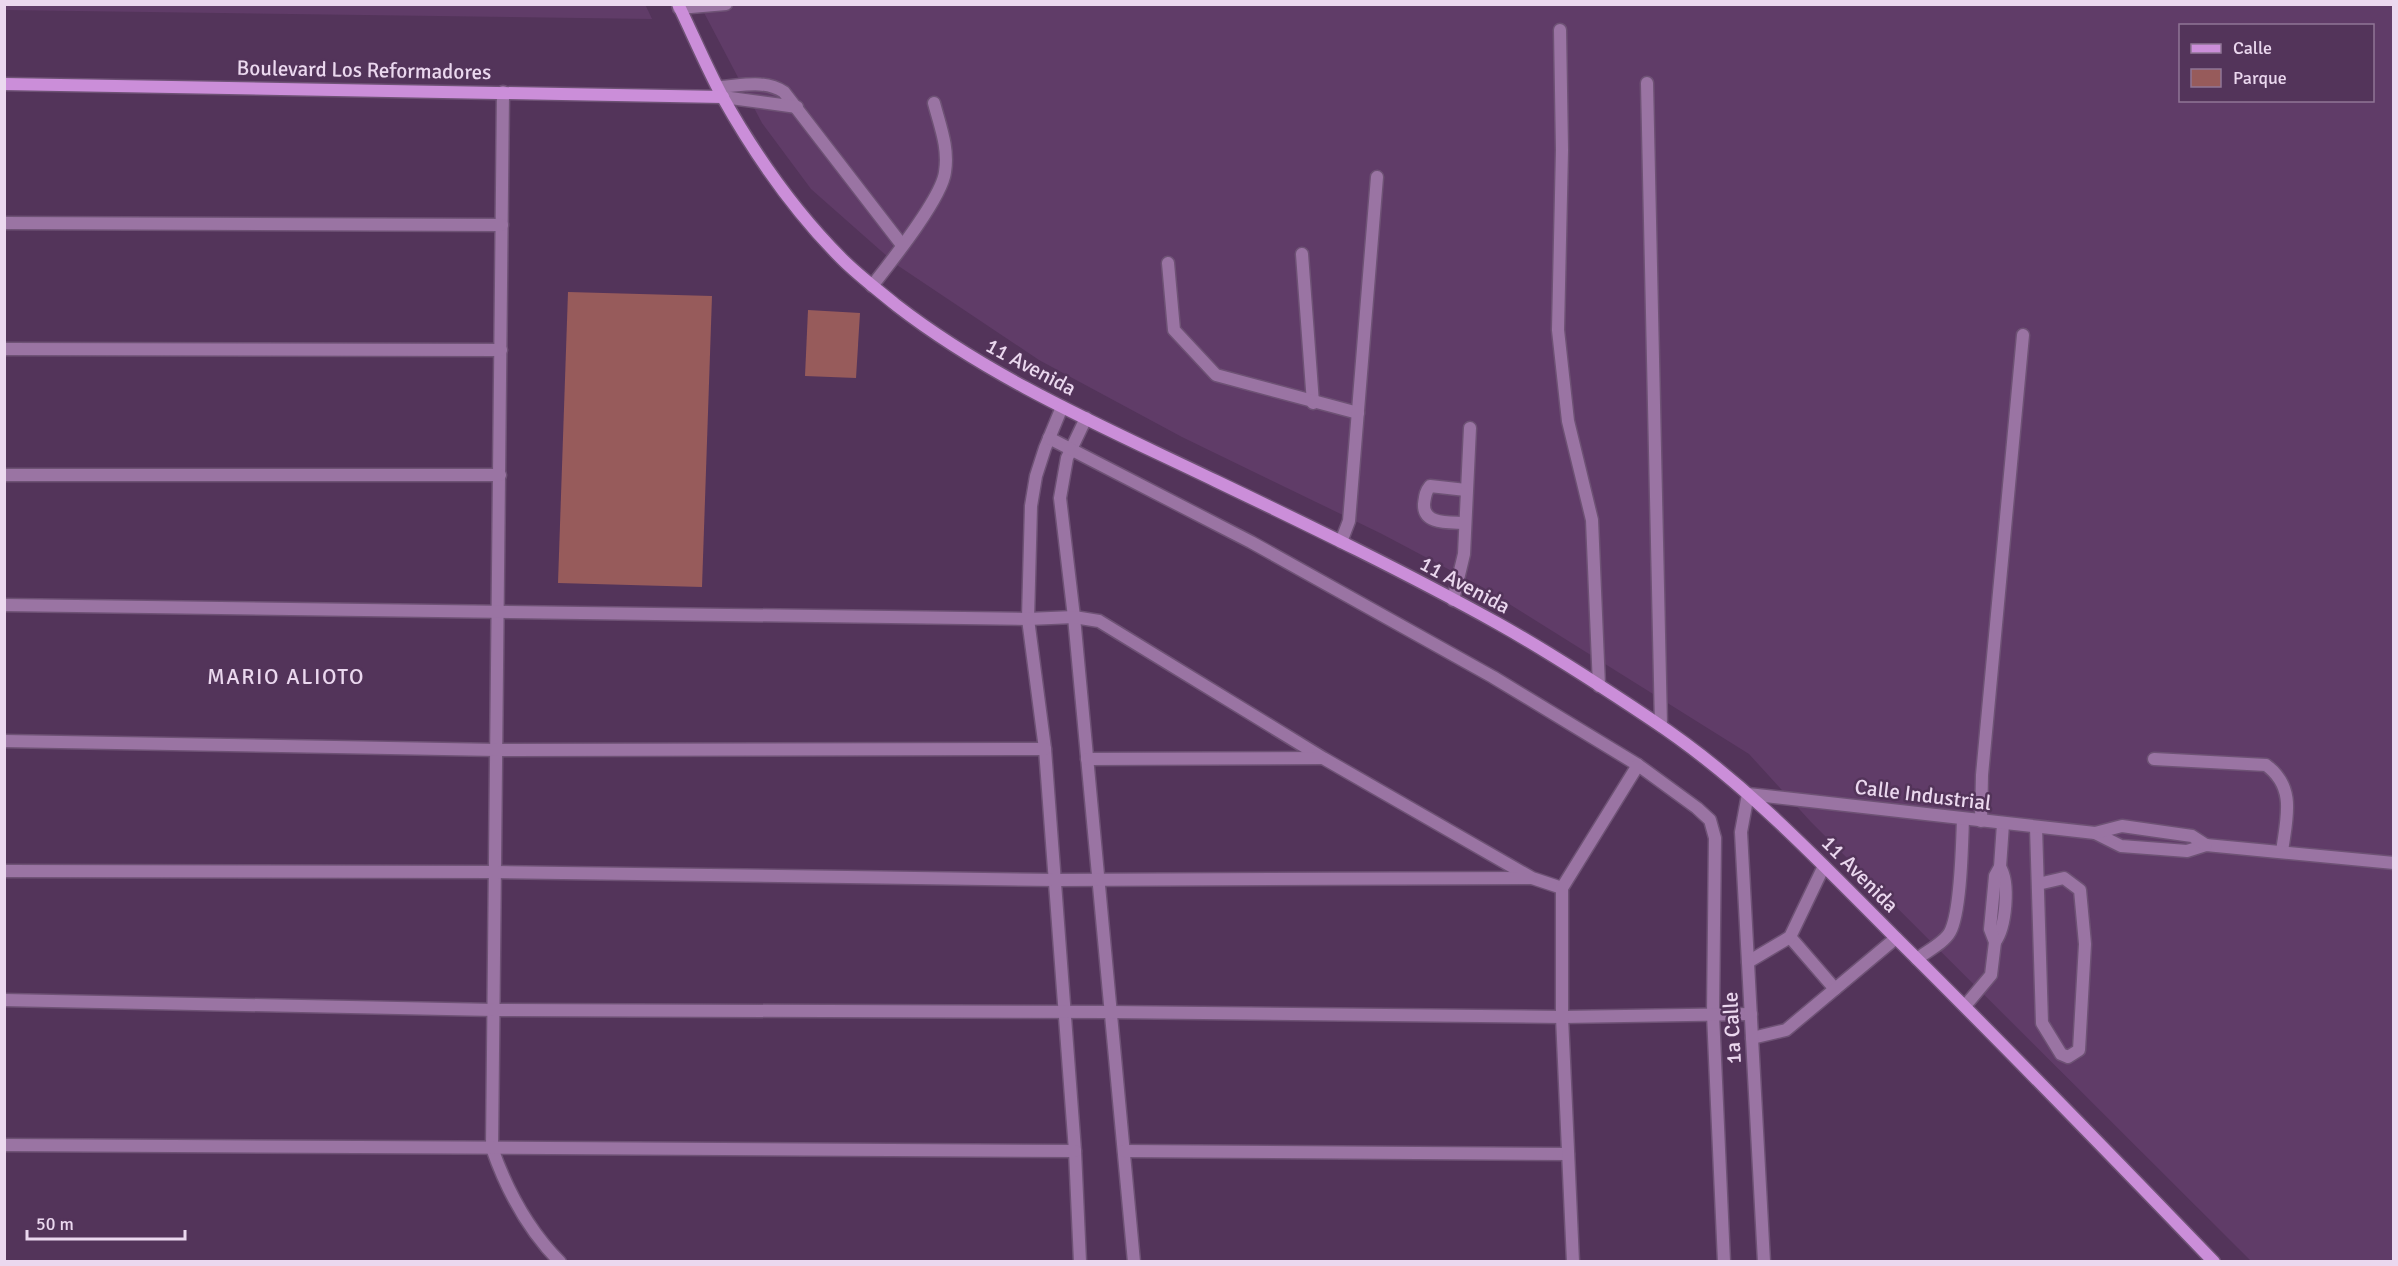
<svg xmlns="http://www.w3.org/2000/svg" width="2398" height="1266" font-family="Signika,sans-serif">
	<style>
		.built { fill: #603c68; fill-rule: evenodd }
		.green { fill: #975b5b }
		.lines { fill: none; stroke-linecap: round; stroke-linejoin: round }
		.lane-casing { stroke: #6e5275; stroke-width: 15 }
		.street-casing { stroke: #6e5275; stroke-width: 15 }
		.secondary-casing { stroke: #6e5275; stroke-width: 15 }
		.lane { stroke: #9a74a3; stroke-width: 12 }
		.street { stroke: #9a74a3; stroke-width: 12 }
		.secondary { stroke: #cb8ed9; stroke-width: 12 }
		.labels { text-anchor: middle; stroke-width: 5; stroke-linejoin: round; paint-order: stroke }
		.street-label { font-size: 21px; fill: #ebd8ef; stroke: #53345a }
		.neighbourhood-label { font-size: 22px; letter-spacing: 1.5px; fill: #ebd8ef; stroke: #53345a }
	</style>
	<rect width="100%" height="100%" fill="#53345a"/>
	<g class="built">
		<polygon points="5,4 645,4 652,19 5,10"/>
		<path d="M 700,5 L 2393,5 L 2393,1261 L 2251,1261 L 1811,822 L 1749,754 L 1482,587 L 1382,534 L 1182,437 L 1039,360 L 897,265 L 811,189 L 762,123 ZM 2180,26 L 2372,26 L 2372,100 L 2180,100 Z"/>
	</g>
	<g class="green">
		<polygon points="568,292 712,296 702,587 558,583"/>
		<polygon points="808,310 860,313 856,378 805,376"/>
	</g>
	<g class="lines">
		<defs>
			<g id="lane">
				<polyline points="679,8 726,4"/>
				<polyline points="1560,30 1562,150 1558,330 1568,421 1592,520 1599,686"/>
				<polyline points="1647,83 1661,726"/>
				<path d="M 718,87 C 741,86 764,79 784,92 L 902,245"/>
				<polyline points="723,97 797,107"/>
				<polyline points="1302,254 1313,403"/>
				<polyline points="1168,263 1174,330 1216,375 1358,413"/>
				<path d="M 872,286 C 890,263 942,198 945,172 C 949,148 940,126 934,103"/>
				<path d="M 1465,523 C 1449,522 1423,525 1424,504 C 1425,497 1425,492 1430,486 L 1466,490"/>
				<polyline points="1341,542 1349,521 1377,177"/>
				<polyline points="1453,600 1464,554 1470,428"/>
				<path d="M 2154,759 L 2266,765 C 2297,788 2286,819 2282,852"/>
				<polyline points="1981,821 1982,775 2023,335"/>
				<polyline points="2036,827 2042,1023 2061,1054 2068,1057 2079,1050 2085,944 2080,890 2064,878 2038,884"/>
				<polyline points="1790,937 1835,989"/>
				<path d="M 1917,959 C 1927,951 1944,943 1950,932 C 1961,912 1962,844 1963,819"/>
				<polyline points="1748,962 1790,937 1824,866"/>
				<polyline points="1752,1038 1786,1030 1896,938"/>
			</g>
			<g id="street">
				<path d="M 503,92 L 492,1148 C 507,1191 527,1229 560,1262"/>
				<polyline points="4,223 502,225"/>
				<polyline points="4,349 501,350"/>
				<polyline points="1062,407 1045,448 1036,476 1031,506 1028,619 1045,749 1075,1151 1080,1262"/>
				<polyline points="1086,418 1067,458 1060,498 1074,617 1134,1262"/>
				<polyline points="1049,438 1251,542 1493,677 1638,765 1697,808 1710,820 1715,838 1713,1014 1724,1262"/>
				<polyline points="4,475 500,475"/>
				<polyline points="4,605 1028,619 1074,617 1099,621 1323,758 1532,878 1562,888"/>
				<polyline points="4,741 497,750 1045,749"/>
				<polyline points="1087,759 1322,758"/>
				<polyline points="2095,833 2121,846 2187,851 2206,845 2394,863"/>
				<polyline points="4,871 496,872 1055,880 1531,878"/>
				<path d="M 1995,942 C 2006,927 2010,883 2000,867"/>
				<polyline points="4,1000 494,1010 1110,1012 1562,1017 1751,1014"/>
				<polyline points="1965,1006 1991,975 1995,942 1990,929 1995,876 2000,867 2003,824"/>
				<polyline points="4,1145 1075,1151"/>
				<polyline points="1124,1151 1568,1154"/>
				<polyline points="1573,1262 1562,1017 1562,888 1638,765"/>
				<polyline points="1764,1262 1741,832 1748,794 2095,833 2122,826 2192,836 2206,845"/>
			</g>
			<g id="secondary">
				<path d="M 678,4 C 693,35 706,66 722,96 C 755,155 794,211 842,259 C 859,276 878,290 896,305 C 993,380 1106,428 1216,481 C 1310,526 1405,572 1497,623 C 1549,652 1601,686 1652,720 C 1743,780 1817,859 1894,936 C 2002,1043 2108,1152 2214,1262"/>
				<polyline points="4,84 723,97"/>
			</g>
		</defs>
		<use href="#lane" class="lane-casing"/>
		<use href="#street" class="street-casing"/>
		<use href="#secondary" class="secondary-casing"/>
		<use href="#lane" class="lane"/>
		<use href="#street" class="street"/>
		<use href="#secondary" class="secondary"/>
	</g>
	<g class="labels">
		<g class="street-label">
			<text transform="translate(364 70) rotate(1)" y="7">Boulevard Los Reformadores</text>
			<text transform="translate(1031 367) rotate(28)" y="7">11 Avenida</text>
			<text transform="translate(1465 585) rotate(28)" y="7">11 Avenida</text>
			<text transform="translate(1923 795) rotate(7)" y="7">Calle Industrial</text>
			<text transform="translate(1860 874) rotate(45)" y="7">11 Avenida</text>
			<text transform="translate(1732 1028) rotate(-93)" y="7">1a Calle</text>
		</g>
		<g class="neighbourhood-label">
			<text x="286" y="684">MARIO ALIOTO</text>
		</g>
	</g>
	<rect width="2398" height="1266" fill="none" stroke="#ebd8ef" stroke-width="12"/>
	<rect x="2179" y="24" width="195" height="78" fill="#53345a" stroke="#907696" stroke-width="1.5"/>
	<rect x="2191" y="44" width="30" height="9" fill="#cb8ed9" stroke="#907696" stroke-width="1.5"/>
	<text x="2233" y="54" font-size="18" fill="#ebd8ef">Calle</text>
	<rect x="2191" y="69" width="30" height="18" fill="#975b5b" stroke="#907696" stroke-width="1.5"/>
	<text x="2233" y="84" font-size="18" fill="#ebd8ef">Parque</text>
	<path d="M27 1230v9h158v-9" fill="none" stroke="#ebd8ef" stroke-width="3"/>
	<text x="36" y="1230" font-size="18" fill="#ebd8ef" stroke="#53345a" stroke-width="4.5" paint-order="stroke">50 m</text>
</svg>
